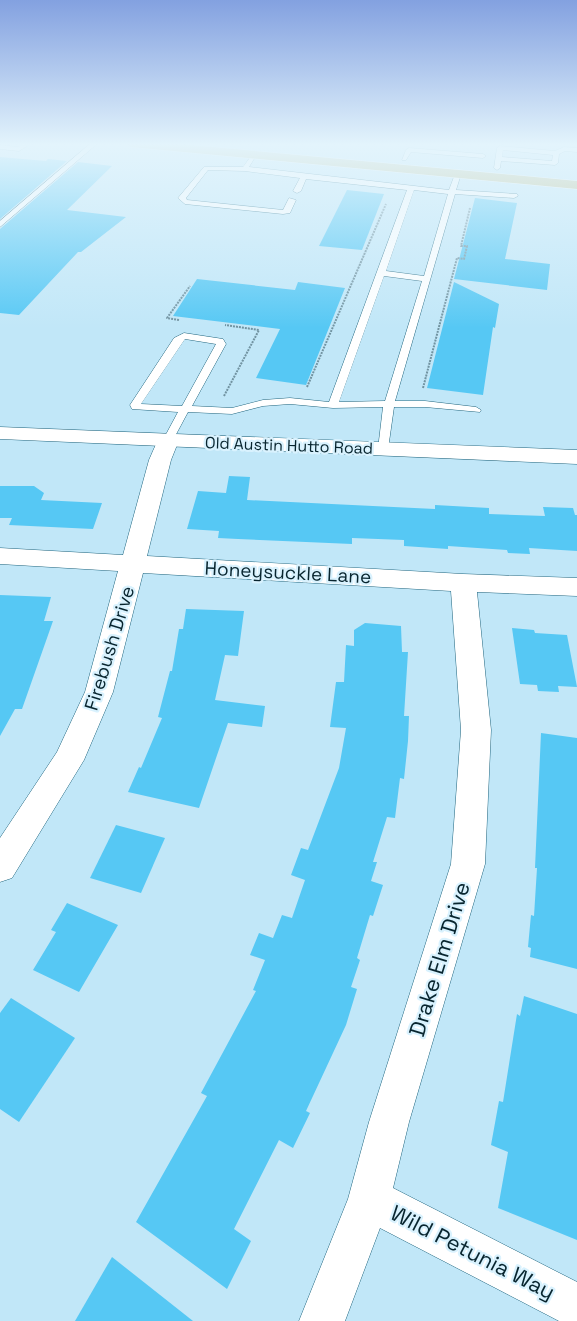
<svg xmlns="http://www.w3.org/2000/svg" width="577" height="1321" font-family="'Space Grotesk',sans-serif">
	<style>
		.building { fill: #56c8f4 }
		.lines { fill: none; stroke-linecap: round; stroke-linejoin: round }
		.lane-casing { stroke: #21667f; stroke-width: 1 }
		.street-casing { stroke: #21667f; stroke-width: 1 }
		.secondary-casing { stroke: #21667f; stroke-width: 1 }
		.primary-casing { stroke: #fff; stroke-width: 1 }
		.path { stroke: #7193a1; stroke-width: 2; stroke-dasharray: 2 1; stroke-linecap: butt }
		.lane { fill: #fff; fill-rule: evenodd }
		.street { fill: #fff; fill-rule: evenodd }
		.secondary { fill: #fff; fill-rule: evenodd }
		.primary { fill: #bdbb83; fill-rule: evenodd }
		.labels { text-anchor: middle; stroke-width: 4.5; stroke-linejoin: round; paint-order: stroke }
		.far-street-label { font-size: 16px; fill: #08252f; stroke: #d9f2fe }
		.street-label { font-size: 19px; fill: #08252f; stroke: #d9f2fe }
		.near-street-label { font-size: 22px; fill: #08252f; stroke: #d9f2fe }
	</style>
	<rect width="100%" height="100%" fill="#c1e7f8"/>
	<g class="building">
		<polygon points="0,157 46,161 48,159 67,161 0,219"/>
		<polygon points="78,162 112,166 67,210 126,217 81,252 78,252 19,315 0,313 0,229"/>
		<polygon points="347,190 384,194 362,250 319,246"/>
		<polygon points="475,198 517,203 505,259 550,264 547,290 454,279"/>
		<polygon points="197,279 295,290 298,282 345,288 306,385 256,378 280,329 173,316"/>
		<polygon points="454,282 499,304 495,328 493,327 483,395 427,388"/>
		<polygon points="229,476 250,477 247,500 435,509 435,505 489,508 489,514 545,516 543,507 573,508 575,515 577,515 577,551 529,548 530,554 508,553 507,550 448,546 448,549 404,546 404,540 352,538 352,544 238,539 218,538 219,531 187,529 198,491 226,493"/>
		<polygon points="0,486 34,486 44,493 41,500 102,503 93,529 9,525 12,518 0,518"/>
		<polygon points="0,595 51,597 44,621 53,621 22,709 15,709 0,736"/>
		<polygon points="186,609 244,611 238,656 225,655 215,700 265,706 262,727 228,723 199,808 128,792 139,767 141,768 162,718 158,717 170,671 172,671 179,629 183,629"/>
		<polygon points="365,623 401,626 402,652 408,652 404,716 409,716 408,741 404,779 400,778 395,818 387,817 373,862 377,862 371,881 383,885 373,916 370,915 357,958 360,960 351,987 357,989 346,1025 306,1111 310,1113 293,1148 279,1140 234,1229 251,1241 227,1289 136,1222 207,1096 201,1093 256,991 253,990 265,960 250,955 259,933 273,938 282,915 292,918 305,880 291,875 301,848 308,850 339,768 346,728 330,727 336,682 344,682 346,645 354,646 354,630"/>
		<polygon points="512,628 534,630 535,633 567,635 577,687 558,686 559,692 538,691 537,685 520,684"/>
		<polygon points="541,733 577,738 577,969 530,957 531,948 528,947 531,915 534,916 537,868 535,868"/>
		<polygon points="116,825 165,838 141,893 90,878"/>
		<polygon points="67,903 118,925 79,992 33,970 56,932 51,930"/>
		<polygon points="524,996 577,1014 577,1240 498,1208 508,1152 491,1145 499,1101 503,1102 517,1014 520,1016"/>
		<polygon points="11,998 75,1038 19,1122 0,1109 0,1013"/>
		<polygon points="112,1257 193,1321 75,1321"/>
	</g>
	<g class="lines">
		<defs>
			<g id="lane">
				<polygon points="25,143 32,143 19,151 0,149 0,145 18,147"/>
				<polygon points="91,143 98,143 0,227 0,221"/>
				<path d="M 500,146 L 555,151 L 564,147 L 577,148 L 577,152 L 565,151 L 559,154 L 558,163 L 555,165 L 501,161 L 500,168 L 497,170 L 494,168 L 497,148 ZM 503,150 L 553,155 L 552,161 L 502,157 Z"/>
				<polygon points="409,148 483,154 486,156 483,158 411,152 406,160 402,160 406,150"/>
				<path d="M 254,152 L 257,154 L 249,167 L 449,190 L 455,174 L 458,172 L 461,174 L 456,190 L 517,194 L 518,196 L 514,198 L 455,194 L 395,401 L 425,401 L 476,407 L 481,410 L 480,412 L 425,407 L 394,407 L 388,449 L 383,452 L 378,449 L 383,407 L 333,408 L 290,404 L 263,406 L 232,414 L 188,412 L 173,440 L 168,443 L 163,440 L 178,412 L 132,409 L 130,405 L 174,338 L 184,333 L 223,339 L 226,344 L 192,406 L 232,408 L 263,400 L 290,398 L 329,402 L 407,190 L 306,179 L 301,191 L 297,193 L 293,191 L 300,178 L 245,171 L 208,170 L 186,198 L 187,200 L 283,210 L 289,198 L 296,200 L 290,213 L 283,214 L 185,204 L 178,198 L 204,167 L 243,167 ZM 414,190 L 448,194 L 424,276 L 386,271 ZM 384,276 L 422,281 L 385,401 L 339,402 ZM 185,339 L 216,344 L 182,406 L 141,404 Z"/>
			</g>
			<polygon id="street" points="168,434 176,435 179,440 171,460 147,556 463,574 577,578 577,596 477,592 491,730 485,864 409,1122 393,1188 577,1282 577,1321 559,1321 380,1228 345,1321 299,1321 348,1199 369,1122 451,864 461,730 451,591 143,573 113,692 84,760 12,878 0,882 0,838 57,752 85,692 118,571 0,564 0,548 123,555 149,460 160,435"/>
			<polygon id="secondary" points="0,427 577,450 577,464 0,439"/>
			<polygon id="primary" points="125,143 169,143 577,181 577,189 131,147"/>
		</defs>
		<use href="#lane" class="lane-casing"/>
		<use href="#street" class="street-casing"/>
		<use href="#secondary" class="secondary-casing"/>
		<use href="#primary" class="primary-casing"/>
		<g class="path">
			<polyline points="179,320 167,318 190,286"/>
			<polyline points="307,387 386,204"/>
			<polyline points="423,388 457,258 464,259 467,246 461,246 470,208"/>
			<polyline points="224,396 259,330 225,325"/>
		</g>
		<use href="#lane" class="lane"/>
		<use href="#street" class="street"/>
		<use href="#secondary" class="secondary"/>
		<use href="#primary" class="primary"/>
	</g>
	<linearGradient id="sky" x2="0" y2="1"><stop stop-color="#83a1e0"/><stop offset="0.44" stop-color="#e3f4fc"/><stop offset="1" stop-color="#e3f4fc" stop-opacity="0"/></linearGradient>
	<rect width="577" height="328" fill="url(#sky)"/>
	<g class="labels">
		<g class="far-street-label">
			<text transform="translate(289 445) rotate(2)" y="6">Old Austin Hutto Road</text>
		</g>
		<g class="street-label">
			<text transform="translate(288 572) rotate(3)" y="7">Honeysuckle Lane</text>
			<text transform="translate(109 648) rotate(-73)" y="7">Firebush Drive</text>
		</g>
		<g class="near-street-label">
			<text transform="translate(439 959) rotate(-73)" y="8">Drake Elm Drive</text>
			<text transform="translate(473 1252) rotate(27)" y="8">Wild Petunia Way</text>
		</g>
	</g>
</svg>
